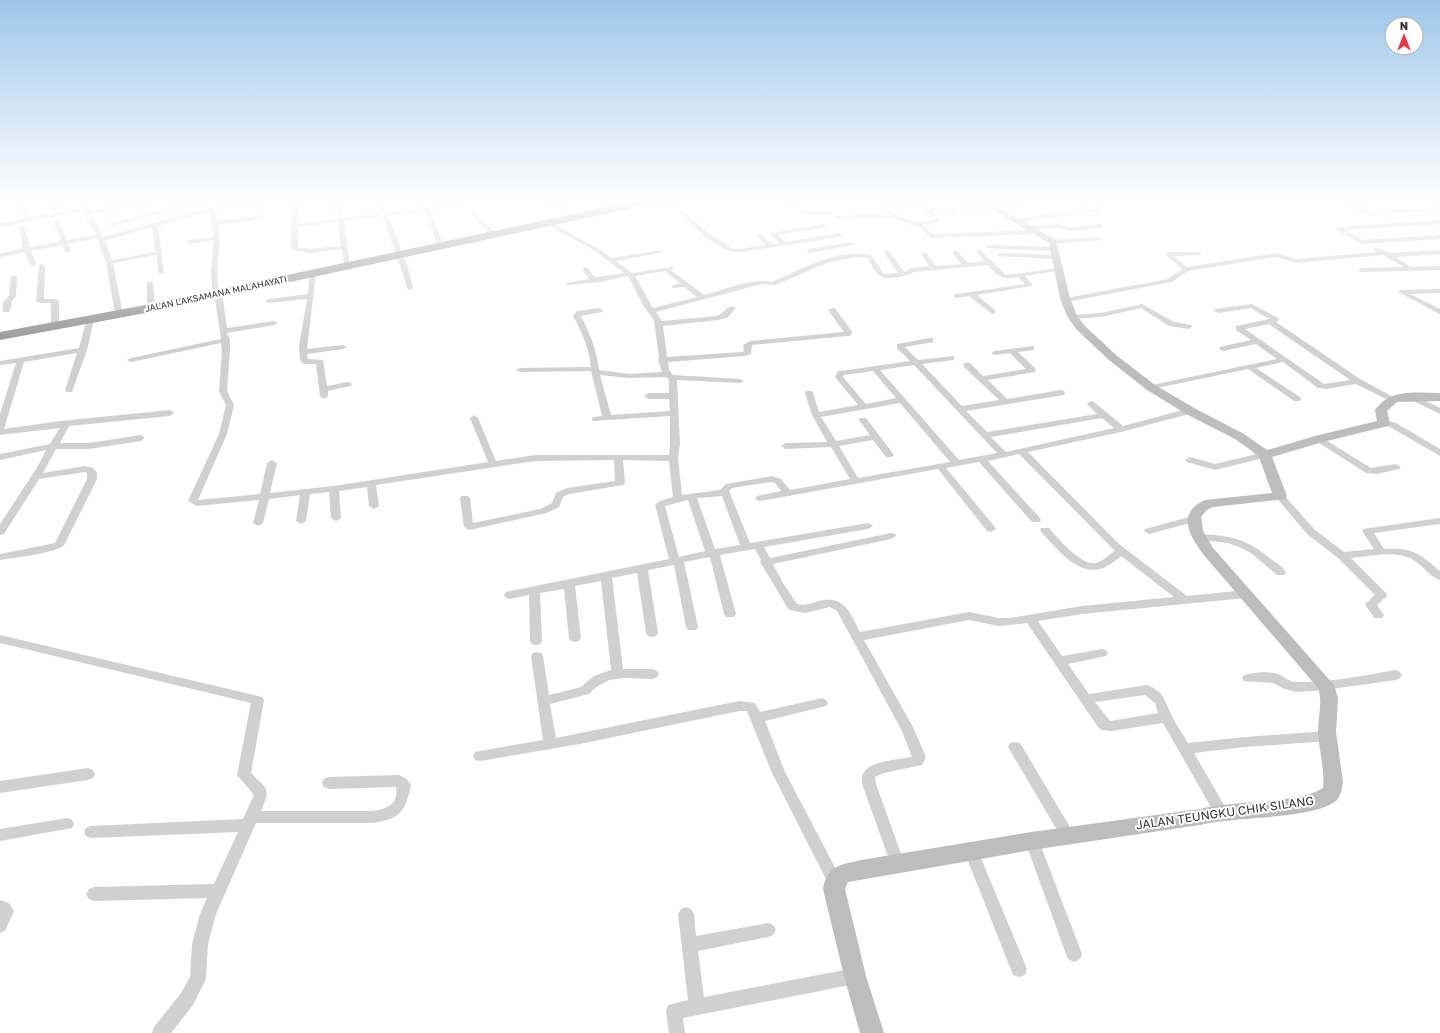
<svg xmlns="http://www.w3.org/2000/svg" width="1440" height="1033" font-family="'Golos Text',sans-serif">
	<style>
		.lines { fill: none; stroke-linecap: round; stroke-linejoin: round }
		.street { fill: #d0d0d0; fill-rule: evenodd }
		.secondary { fill: #bdbdbd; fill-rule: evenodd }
		.highway { fill: #9a9a9a; fill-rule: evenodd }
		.labels { text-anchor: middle; stroke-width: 4; stroke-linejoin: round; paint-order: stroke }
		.far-street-label { font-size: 9px; fill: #333; stroke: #fff }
		.near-street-label { font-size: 12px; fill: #333; stroke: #fff }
	</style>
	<rect width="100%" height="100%" fill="#fff"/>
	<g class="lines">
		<g class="street">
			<path d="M 152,198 L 165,198 L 92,214 L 103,237 L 208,208 L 205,203 L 113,226 L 110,224 L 111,223 L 206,199 L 223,198 L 210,202 L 214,207 L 269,198 L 285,198 L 215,210 L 217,221 L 262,215 L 265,217 L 262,219 L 218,225 L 220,238 L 217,270 L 218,288 L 223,299 L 227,328 L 274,321 L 278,323 L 274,325 L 227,333 L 230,340 L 230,350 L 227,391 L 234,405 L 227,434 L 198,500 L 260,494 L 267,463 L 272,460 L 277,463 L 270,493 L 334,486 L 488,462 L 470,418 L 474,415 L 478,418 L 496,461 L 535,455 L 669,455 L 670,444 L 670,416 L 593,421 L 592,419 L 593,417 L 602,416 L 591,371 L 520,372 L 516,370 L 520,368 L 591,367 C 589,348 582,332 573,316 L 577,311 L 599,308 L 603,310 L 602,312 L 581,316 C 590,334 597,350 599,370 L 629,374 L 662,372 L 658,360 L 659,358 L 654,320 L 643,305 L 628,276 L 600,282 L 566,285 L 566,283 L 589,279 L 582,269 L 585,267 C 591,268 591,276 597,277 L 624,273 L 595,251 L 546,224 L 546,222 L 550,222 L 599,249 L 612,258 L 662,250 L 663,251 L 660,253 L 616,261 L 632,273 L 673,267 L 674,268 L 671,270 L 704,295 C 723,290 753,277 772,282 C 802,269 837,248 871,255 L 884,274 L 898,273 L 884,252 L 887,250 L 889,251 L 904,272 L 912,268 L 929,266 L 921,254 L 922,253 L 926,253 L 936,266 L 961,264 L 952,252 L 955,250 L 957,251 L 968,263 L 984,261 L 976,251 L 979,249 L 1006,275 L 1059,268 L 1059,270 L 1057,271 L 1025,276 L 1032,284 L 1032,286 L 977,295 L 995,310 L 996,312 L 992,314 L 969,296 L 957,298 L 953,296 L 957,294 L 1025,284 L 1018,277 C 1001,280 1000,277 987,265 L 914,272 C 908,276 886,281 880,276 C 875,273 871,263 867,258 L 856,257 L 827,263 L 775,285 L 764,284 L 754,286 L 656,312 L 662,321 L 717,316 C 723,314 726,307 732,306 L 736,308 L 727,318 L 718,320 L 663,326 L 667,357 L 742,352 L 744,351 L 743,345 L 750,341 L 844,332 L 828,310 L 832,308 L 835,308 L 852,332 L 850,336 L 847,336 L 752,345 L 751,354 L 744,356 L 668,362 L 669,370 L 673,375 L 740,379 L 744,381 L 740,383 L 677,380 L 680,444 L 678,458 L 682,495 L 720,490 L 726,484 L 772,476 L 781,479 L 790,490 L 850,479 L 831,447 L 786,449 L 781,446 L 786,443 L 827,442 L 812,415 L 805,393 L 806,391 L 812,391 L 813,393 L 819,412 L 858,405 L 835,377 L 838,371 L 841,371 L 910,361 L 897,348 L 897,344 L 930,338 L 933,338 L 933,342 L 905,347 L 918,360 L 954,356 L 954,360 L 922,364 L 962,406 L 999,400 L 964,367 L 964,363 L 970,363 L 983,376 L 1026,369 L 1010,353 L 995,355 L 991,353 L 995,351 L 1034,346 L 1034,350 L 1018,352 L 1035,368 L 1035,372 L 988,380 L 1007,399 L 1061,390 L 1064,391 L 1065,393 L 1064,395 L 966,411 L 987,432 L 1097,414 L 1087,404 L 1091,401 L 1094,402 L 1123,426 L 1190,408 L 1193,409 L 1194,411 L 1193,413 L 1121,432 L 1028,452 L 1119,544 L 1187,596 L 1246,590 L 1250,591 L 1252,594 L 1250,597 L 1246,598 L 1082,614 L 1038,621 L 1062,656 L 1102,649 L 1106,650 L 1108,653 L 1106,656 L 1068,664 L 1089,694 L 1147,685 C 1164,691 1165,702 1172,716 C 1176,725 1183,734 1188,743 L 1245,737 L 1327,731 L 1332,732 L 1333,736 L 1332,740 L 1327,741 L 1245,747 L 1194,753 L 1228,812 L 1226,816 L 1221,818 L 1216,816 L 1163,723 L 1112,731 L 1102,730 L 1098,727 L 1027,623 L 999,626 L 969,620 L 864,640 L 913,727 L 926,757 L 922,765 L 884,773 L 875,777 L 876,784 L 904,862 L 902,867 L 897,869 L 892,867 L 890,862 L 862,784 C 862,779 861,776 864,772 C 871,761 900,759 912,757 L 902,731 L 837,611 L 830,607 L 805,613 L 789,610 L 760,562 L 761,560 L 755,549 L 720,555 L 736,614 L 734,617 L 726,617 L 724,614 L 710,557 L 684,562 L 698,627 L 696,630 L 688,630 L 686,627 L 674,565 L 648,570 L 658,633 L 656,636 L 652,637 L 648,636 L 646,633 L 637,573 L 612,578 L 623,669 L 653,669 L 657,671 L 659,674 L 657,677 L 653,679 L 624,678 L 609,680 L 596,687 L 589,694 L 550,704 L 556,738 L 739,701 L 755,703 L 760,712 L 822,698 L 826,700 L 828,703 L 826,706 L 765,721 L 785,772 L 840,877 L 842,882 L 840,887 L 835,889 L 830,887 L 772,773 L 747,711 L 739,711 L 580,744 L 480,761 L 475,760 L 473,756 L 475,752 L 480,751 L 543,740 L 531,656 L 533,653 L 537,652 L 541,653 L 543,656 L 549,695 L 581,687 L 594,676 L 611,670 L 601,581 L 575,586 L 581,638 L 579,641 L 575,642 L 571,641 L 569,638 L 564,589 L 540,593 L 542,641 L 540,644 L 536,645 L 532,644 L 530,641 L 529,595 L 510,599 L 506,598 L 504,595 L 506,592 L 669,559 L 655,505 L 660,501 L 673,497 L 669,461 L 623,460 L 625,483 L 623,485 L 569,494 L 563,497 L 559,507 L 547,513 L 469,530 L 464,527 L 460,498 L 462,496 L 468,496 L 470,498 L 473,523 L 540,509 L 552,503 L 556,493 L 567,488 L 615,481 L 614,460 L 535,461 L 376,485 L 379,506 L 374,509 L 369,506 L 367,487 L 339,491 L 341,518 L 336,521 L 331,518 L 329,492 L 310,494 L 306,521 L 301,524 L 296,521 L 300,495 L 269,499 L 263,523 L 258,526 L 253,523 L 259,500 L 197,506 L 188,501 L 219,434 L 226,405 L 219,391 L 222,350 L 221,343 L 131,362 L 127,360 L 131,358 L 221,339 L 215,299 L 212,288 L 211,270 L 214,240 L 189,244 L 186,242 L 189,240 L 214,237 L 209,212 L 158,226 L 164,274 L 159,273 L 156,255 L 113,263 L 123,314 L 119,316 L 115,314 L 106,262 L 97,238 L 68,244 L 71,251 L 68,253 L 66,252 L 62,245 L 31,251 L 36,264 L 33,266 L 30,264 L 25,252 L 0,257 L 0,253 L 23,249 L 19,228 L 22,226 L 25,228 L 30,247 L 61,241 L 53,221 L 56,219 L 59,221 L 67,240 L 96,235 L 83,211 L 0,227 L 0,223 L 25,218 L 19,208 L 20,207 L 24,207 L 30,217 L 54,213 L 50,203 L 53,201 L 56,203 L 59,212 L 84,207 L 89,211 ZM 152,227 L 155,252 L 112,260 L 105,241 ZM 665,271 L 680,283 L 672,286 L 672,288 L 684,287 L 697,297 L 653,308 L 635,276 ZM 914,365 L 997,453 L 959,460 L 880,370 ZM 873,371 L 896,398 L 866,404 L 843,377 L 844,375 ZM 600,375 L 629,378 L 666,377 L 669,380 L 669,393 L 648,393 L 644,396 L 648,399 L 669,399 L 670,411 L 611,415 ZM 900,403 L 950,462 L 858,478 L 839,446 L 873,440 L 886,457 L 892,457 L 894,455 L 866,418 L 860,418 L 859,420 L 870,435 L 836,441 L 821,417 ZM 1102,418 L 1114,428 L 1006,452 L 991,437 ZM 1019,454 L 1115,551 C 1109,555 1103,561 1096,563 C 1082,567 1057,537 1049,528 L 1041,528 L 1040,530 L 1041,532 C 1056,547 1076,575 1100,569 C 1108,567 1115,561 1121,556 L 1174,597 L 1082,606 L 1010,618 L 999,618 L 969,612 L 860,632 C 850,613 845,595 819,601 C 812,603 805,606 797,604 L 783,583 L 773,564 L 891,539 L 896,536 L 895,534 L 891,533 L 770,558 L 764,547 L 868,529 L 873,526 L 868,523 L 750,543 L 729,491 L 732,488 L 771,482 L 775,483 L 781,491 L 757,496 L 755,498 L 757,500 L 760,501 L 938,469 L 987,531 L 991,532 L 996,529 L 995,527 L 946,468 L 979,462 L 1032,522 L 1040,522 L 1041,520 L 1040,518 L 988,461 ZM 722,496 L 740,545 L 715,549 L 697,498 ZM 688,500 L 705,551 L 679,557 L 665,506 ZM 1145,695 L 1155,703 L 1158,713 L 1110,721 L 1095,702 Z"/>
			<path d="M 285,198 L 293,198 L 297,201 L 297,224 L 338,219 L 331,198 L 337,198 L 343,218 L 381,213 L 376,198 L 382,198 L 386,212 L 424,207 L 420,198 L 426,198 L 429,207 L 460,203 L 458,198 L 464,198 L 467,203 L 497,235 L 492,236 L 463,206 L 430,210 L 444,246 L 441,248 L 438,246 L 425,211 L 388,216 L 407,265 L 413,288 L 410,290 L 407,288 L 400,265 L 382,216 L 344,221 L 350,266 L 347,268 L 344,266 L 342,249 L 309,253 L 293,250 L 291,245 L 291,202 ZM 338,222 L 341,246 L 309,249 L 298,247 L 297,227 Z"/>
			<polygon points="569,198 582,198 550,206 547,204"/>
			<polygon points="609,198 617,198 629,206 624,207"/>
			<polygon points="662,198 669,198 706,231 731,248 739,249 766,245 756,236 756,234 760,234 772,244 779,243 771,235 771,233 824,224 827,226 826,227 778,235 785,242 840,233 843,235 840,237 741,252 733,252 725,249 709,240"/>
			<path d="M 783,198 L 789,198 L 790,201 L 809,212 L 830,211 L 841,216 L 887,214 L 880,209 L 880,207 L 922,202 L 929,208 L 956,208 L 957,209 L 954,211 L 932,212 L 940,220 L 940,222 L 922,225 L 933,234 L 1035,230 L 1038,232 L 1035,234 L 931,238 L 920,228 L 892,218 L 840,220 L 829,215 L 806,215 L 786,203 ZM 921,206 L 934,220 C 914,222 904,221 887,209 Z"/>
			<polygon points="1079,198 1086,198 1102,209 1099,211 1015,223 1012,221 1015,219 1094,208"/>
			<polygon points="1340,198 1388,198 1352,201 1368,211 1440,207 1440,211 1374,214 1375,216 1372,218"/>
			<polygon points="1019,199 1022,201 1021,202 992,206 990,209 962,210 959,208 962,206 985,205 988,203"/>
			<polygon points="1440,220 1440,224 1345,230 1363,240 1440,235 1440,239 1362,244 1335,229 1338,227"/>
			<polygon points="1059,224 1070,227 1101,224 1104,226 1101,228 1070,231 1059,228 1029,230 1026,228 1029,226"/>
			<polygon points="1099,237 1102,239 1101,240 1053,244 1050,242 1053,240"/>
			<polygon points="851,242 853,243 853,245 810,253 807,251 810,249"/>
			<polygon points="988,245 1054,247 1057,249 1054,251 986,248 985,247"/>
			<polygon points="1376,247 1390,253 1440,250 1440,254 1396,257 1411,267 1440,266 1440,270 1361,272 1358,270 1361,268 1403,267 1383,255 1296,263 1276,257 1188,271 1172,282 1066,302 1062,300 1066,298 1168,279 1182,269 1166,255 1166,253 1168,252 1201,252 1201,254 1199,255 1174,256 1187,267 1276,253 1296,259 1376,252 1373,249"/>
			<polygon points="1000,253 1055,255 1058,257 1055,259 998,256 998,254"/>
			<polygon points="42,264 45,266 44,299 55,299 59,301 59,326 55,328 51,326 51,303 40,303 36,301 39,266"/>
			<polygon points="313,271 316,273 307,349 343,345 347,347 343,349 307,354 308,359 323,360 327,386 348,382 352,384 351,386 328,391 328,396 324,399 320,396 316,364 304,364 300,360 299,346 307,299 269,303 265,301 269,299 308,294 310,273"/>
			<polygon points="14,275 17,277 16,296 11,302 12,305 9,312 3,312 3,302 9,296 11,277"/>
			<polygon points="150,281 153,283 155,308 151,310 147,308 147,283"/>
			<polygon points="1440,289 1440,293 1410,294 1440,309 1440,314 1398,292 1401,290"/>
			<polygon points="1142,304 1174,322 1191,325 1192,327 1188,329 1169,326 1141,308 1101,317 1072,319 1068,317 1072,315 1101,313"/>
			<path d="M 1252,304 L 1278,318 L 1279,320 L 1276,322 L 1360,379 L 1397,399 L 1393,402 L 1390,401 L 1356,384 L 1326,389 L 1318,388 L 1283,362 L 1256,368 L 1300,397 L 1301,399 L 1300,401 L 1294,401 L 1248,369 L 1152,389 L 1149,389 L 1148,387 L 1149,385 L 1152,385 L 1277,359 L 1256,344 L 1223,351 L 1219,349 L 1220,347 L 1251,340 L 1236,330 L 1236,326 L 1269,319 L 1251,308 L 1218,313 L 1214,311 L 1215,309 ZM 1269,324 L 1350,380 L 1324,384 L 1245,329 Z"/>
			<path d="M 87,318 L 93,318 L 94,320 L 87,350 L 72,392 L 66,392 L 65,390 L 77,353 L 24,362 L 4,429 L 60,421 L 170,410 L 174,413 L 170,416 L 69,426 L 60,443 L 89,443 L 141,435 L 145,438 L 141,441 L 89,449 L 56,449 L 43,473 L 85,466 L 93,468 L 97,473 L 97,479 L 64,545 C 58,553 12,558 0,560 L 0,554 L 55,543 L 87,479 L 87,473 L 85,472 L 39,479 L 4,534 L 0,535 L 0,524 L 38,466 L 46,450 L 0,460 L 0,454 L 50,444 L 60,428 L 0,435 L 0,414 L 16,363 L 0,365 L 0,361 L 79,348 Z"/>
			<polygon points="1412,394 1440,408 1440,414 1409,399 1408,397"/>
			<polygon points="1384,420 1396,423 1440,449 1440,456 1390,427 1381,425 1380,423 1381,421"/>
			<polygon points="1319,436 1371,468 1396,464 1401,467 1399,469 1377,474 1366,473 1316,441 1315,439"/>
			<polygon points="1265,452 1268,453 1270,455 1268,457 1215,470 1187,462 1185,460 1190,457 1215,464"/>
			<path d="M 1280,493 L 1283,494 L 1315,530 L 1344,552 L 1374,549 L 1362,531 L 1363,529 L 1440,518 L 1440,524 L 1374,533 L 1384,549 C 1412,547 1419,553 1440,571 L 1440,580 C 1430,577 1424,567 1415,561 C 1399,549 1370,556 1351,558 L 1386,593 L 1387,596 L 1377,605 L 1384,615 L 1382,618 L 1374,618 L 1365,604 L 1375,595 L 1338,558 L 1307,534 L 1275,496 Z"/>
			<polygon points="1193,516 1197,517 1198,519 1197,521 1149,534 1144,531 1145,529"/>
			<path d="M 1199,534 C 1232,536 1246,538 1272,560 C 1277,563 1283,567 1286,572 L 1285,575 L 1277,575 L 1251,553 L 1239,547 L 1228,543 L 1195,539 L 1194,537 L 1195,535 Z"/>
			<path d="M 0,635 L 262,697 L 264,700 L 251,773 C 268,790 271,788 261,811 L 372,811 C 387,809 399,804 396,787 L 329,789 L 324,787 L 322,783 L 324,779 L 329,777 L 398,775 C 404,777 408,779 411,785 C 405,813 400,819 372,823 L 256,823 L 216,914 L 208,944 L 206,979 L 193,1005 L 171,1033 L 152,1033 L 154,1027 L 181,993 L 190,977 L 192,944 L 200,914 L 207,898 L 94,901 L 89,899 L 86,894 L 89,889 L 94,887 L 214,884 L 238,832 L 91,838 L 86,836 L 84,832 L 86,828 L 91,826 L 243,819 L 254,795 L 237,775 L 251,703 L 0,643 Z"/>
			<path d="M 1396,670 L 1400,672 L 1402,675 L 1400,678 L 1396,680 L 1325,690 L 1296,692 L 1282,688 L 1273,683 L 1244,681 L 1242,678 L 1244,675 C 1252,672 1269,671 1278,674 C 1285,677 1289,682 1297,682 C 1330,683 1364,675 1396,670 Z"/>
			<polygon points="1015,742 1020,743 1073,832 1075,836 1073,840 1068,842 1063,840 1008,747 1010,743"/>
			<polygon points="88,768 93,770 95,774 93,778 88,780 0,793 0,781"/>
			<polygon points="67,818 72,820 74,824 72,828 0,841 0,829"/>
			<polygon points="1032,835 1037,837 1039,841 1082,954 1080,959 1074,962 1068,959 1066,954 1025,841 1027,837"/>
			<polygon points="971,845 976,846 978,851 1027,969 1025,975 1019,977 1013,975 964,851 966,846"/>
			<polygon points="0,900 9,903 14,911 5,931 0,933"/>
			<polygon points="686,907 691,909 694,914 696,936 768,923 773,925 776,930 773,935 768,937 698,951 704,997 855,968 861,970 863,976 861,982 855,984 683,1018 685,1033 669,1033 666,1011 668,1005 688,1000 678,914 681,909"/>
		</g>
		<path class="secondary" d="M 973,198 L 983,198 L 1056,240 L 1070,298 L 1077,316 L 1086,327 L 1116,355 L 1155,385 L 1196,409 L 1244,434 L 1267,450 L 1315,436 L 1377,421 L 1375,410 C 1391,388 1416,393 1440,393 L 1440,401 L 1397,402 L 1387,411 L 1390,423 L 1388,426 L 1323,442 L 1272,457 L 1287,496 L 1285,499 L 1213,507 L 1207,510 L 1201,517 L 1203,531 L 1213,548 L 1334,685 L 1338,698 L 1336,732 L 1343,782 C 1342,788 1341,795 1337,800 C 1315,820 1232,816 1200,825 L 1032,850 L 848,882 L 845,889 L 866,976 L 884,1033 L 860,1033 L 844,976 L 823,889 C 827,865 841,865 861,860 L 1032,832 L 1200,809 C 1232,800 1300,804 1323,788 C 1325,769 1319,751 1318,732 C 1318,717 1323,702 1318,688 L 1203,554 C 1189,535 1176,513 1205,500 L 1272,493 L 1259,457 L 1252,451 L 1235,439 L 1188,415 L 1147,390 L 1109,360 L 1076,329 L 1067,316 L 1060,298 L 1049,243 Z"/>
		<polygon class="highway" points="649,198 670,198 665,201 151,312 0,340 0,332 151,304"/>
	</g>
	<linearGradient id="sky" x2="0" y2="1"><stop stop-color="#9ec6ea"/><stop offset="0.58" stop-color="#fff"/><stop offset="1" stop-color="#fff" stop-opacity="0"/></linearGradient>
	<rect width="1440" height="343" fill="url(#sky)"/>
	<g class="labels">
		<g class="far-street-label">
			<text transform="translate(216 294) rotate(-12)" y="3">JALAN LAKSAMANA MALAHAYATI</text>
		</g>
		<g class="near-street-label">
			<text transform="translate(1225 813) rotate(-8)" y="4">JALAN TEUNGKU CHIK SILANG</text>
		</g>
	</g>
	<g transform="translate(1404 36)"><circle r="19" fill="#ffffff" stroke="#adadad"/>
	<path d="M0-3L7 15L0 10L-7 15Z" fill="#e63946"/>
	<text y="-6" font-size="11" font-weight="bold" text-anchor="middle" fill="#333333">N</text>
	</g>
</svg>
